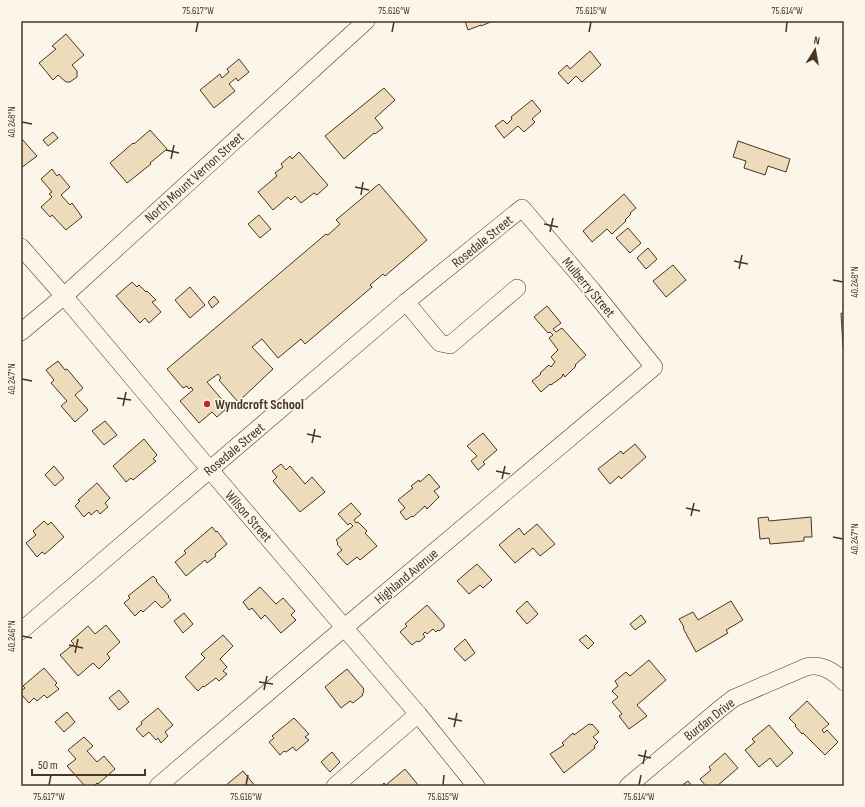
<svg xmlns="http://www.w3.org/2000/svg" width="865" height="807" font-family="'Sofia Sans Condensed',sans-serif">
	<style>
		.building { fill: #ecdcbc; stroke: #4a3520 }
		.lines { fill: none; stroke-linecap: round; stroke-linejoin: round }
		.minor-casing { stroke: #4a3520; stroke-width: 18 }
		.minor { stroke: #fbf6e9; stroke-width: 17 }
		.ticks { fill: none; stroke: #4a3520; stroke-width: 1.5 }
		.poi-dot { fill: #c62828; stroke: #fbf6e9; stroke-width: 1.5 }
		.labels { text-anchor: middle; stroke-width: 3; stroke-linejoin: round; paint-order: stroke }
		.street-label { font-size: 14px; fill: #4a3520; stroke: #fbf6e9 }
		.poi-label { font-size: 14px; font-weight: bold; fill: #4a3520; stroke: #fbf6e9; text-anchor: start }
		.neatline { fill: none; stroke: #4a3520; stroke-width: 1.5 }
		.ticks-label { font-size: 10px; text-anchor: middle; fill: #4a3520 }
	</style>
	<rect width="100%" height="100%" fill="#fbf6e9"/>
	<g class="building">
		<polygon points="465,21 493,21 481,26 481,25 468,30"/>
		<polygon points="66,34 84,55 72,65 77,71 77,77 70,82 66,82 58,75 53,80 39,63 56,49 52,46"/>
		<polygon points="590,51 601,65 582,82 576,76 568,84 558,73 567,65 570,69"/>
		<polygon points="239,59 249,72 238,81 236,78 229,84 235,91 214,108 200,90 220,74 222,78 229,72 227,69"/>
		<polygon points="384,88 395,100 375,118 383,128 375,134 374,133 344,159 325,136"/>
		<polygon points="532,100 541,111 532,119 535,122 524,132 518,126 504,138 495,126 503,120 507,124 512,119 511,117"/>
		<polygon points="150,130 167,149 150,163 151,164 127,183 110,163 133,143 134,144"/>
		<polygon points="53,132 58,138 48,146 43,140"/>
		<polygon points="21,138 37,156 21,168"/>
		<polygon points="738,141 790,159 786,172 768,166 765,175 744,168 746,161 733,157"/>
		<polygon points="299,152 328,185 317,195 314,193 301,203 295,196 291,200 288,197 273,210 258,192 277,176 275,173 283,167 281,164 290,156 292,159"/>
		<polygon points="52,169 57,176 59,174 70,187 61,195 70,205 72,203 82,217 66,230 52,215 50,217 41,207 52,197 49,194 52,192 41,179"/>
		<polygon points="379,184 427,240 385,276 383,274 370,285 372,287 305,344 301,339 278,358 262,339 252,347 273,369 238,402 219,380 221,378 218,374 207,382 224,402 221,405 226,409 217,417 212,412 199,423 180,401 193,390 191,387 189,389 187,386 183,388 167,369 326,234 328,235 340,224 336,220"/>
		<polygon points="624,194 636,208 630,213 631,214 625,220 626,221 612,234 607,229 592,242 583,231"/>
		<polygon points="259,215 271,229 260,238 248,224"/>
		<polygon points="628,228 641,243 630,253 616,238"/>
		<polygon points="648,248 657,259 646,269 637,258"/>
		<polygon points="673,265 686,280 666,297 653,281"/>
		<polygon points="132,282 137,287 139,285 146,292 147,291 156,300 152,302 161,312 149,323 145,318 140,323 116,296"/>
		<polygon points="190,287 205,305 190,318 175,300"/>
		<polygon points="214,296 219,302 212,308 208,302"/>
		<polygon points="843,304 844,304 844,347 843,347 841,313 844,314"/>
		<polygon points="547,306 561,323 553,329 556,332 562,328 586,355 575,365 576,366 565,377 563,374 562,377 551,385 550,384 541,392 532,381 541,374 540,373 549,365 551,367 555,362 551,357 558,350 549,338 553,335 550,332 548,333 534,317"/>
		<polygon points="58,361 65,370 67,369 83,388 75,395 88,410 75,422 61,406 67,401 51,383 54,380 46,370"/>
		<polygon points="105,421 117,435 104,445 92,431"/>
		<polygon points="483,433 497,450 483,462 485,464 478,470 471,461 477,456 467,446"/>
		<polygon points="144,439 157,455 153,459 156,461 133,480 131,478 126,482 113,466"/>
		<polygon points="635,444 646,457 621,479 619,476 610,484 598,469 621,451 623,454"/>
		<polygon points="281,464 286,470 290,466 305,484 312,477 325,492 300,512 273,481 277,477 272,471"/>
		<polygon points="54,466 64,478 55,486 45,475"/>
		<polygon points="429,474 440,487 434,491 439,497 427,509 425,506 413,517 412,516 406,520 400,512 405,508 398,500 413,488 411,486 419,480 420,482"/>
		<polygon points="97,483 110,498 105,503 108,507 100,514 97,510 91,515 89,512 84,517 75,506 80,501 78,500"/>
		<polygon points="351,503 361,514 354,520 356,523 358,522 367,531 365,533 377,546 360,560 357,557 347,565 337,554 342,550 337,544 338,543 336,540 353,526 350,523 348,525 338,514"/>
		<polygon points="768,517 769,521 811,517 812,537 804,537 804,541 770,544 769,538 760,539 758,518"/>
		<polygon points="44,521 48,525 51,522 64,537 45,554 42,552 37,557 26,543 36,535 33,531"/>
		<polygon points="537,524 555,544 540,556 533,548 515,563 499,545 519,528 524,535"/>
		<polygon points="212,527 216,532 217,531 227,544 215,554 216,556 207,563 205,560 186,576 175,562 186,553 184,551"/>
		<polygon points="477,564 492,580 483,588 480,585 469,594 457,581"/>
		<polygon points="153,576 157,580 156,581 169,596 168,597 171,600 162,608 155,601 143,612 141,610 135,616 124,603 130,598 128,596"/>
		<polygon points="260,587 276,604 283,598 295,611 291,615 296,620 281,633 265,615 261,619 252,608 249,610 243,602"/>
		<polygon points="527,601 538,614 527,624 516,611"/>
		<polygon points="731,601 743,620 726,630 728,633 696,652 683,628 684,627 679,619 693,612 698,620"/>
		<polygon points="427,605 444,624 444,627 439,631 438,630 436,632 433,629 427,634 425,632 423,634 425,637 419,642 417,641 412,645 400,632 407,626 405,624"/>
		<polygon points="184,613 193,624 183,633 174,621"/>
		<polygon points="641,615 646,622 635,630 630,624"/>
		<polygon points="106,625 120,642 107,654 110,658 99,669 93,663 78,676 60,655 74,644 71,641 88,626 95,634"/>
		<polygon points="223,635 233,646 220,659 227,667 223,671 227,674 219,681 216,678 204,687 203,686 198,691 185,677 205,658 201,654"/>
		<polygon points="586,635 594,643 588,649 579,640"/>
		<polygon points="465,639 475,653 465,661 454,649"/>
		<polygon points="649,660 666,680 637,705 647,716 629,729 619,716 622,714 612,702 618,697 612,691 618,686 615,681 626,672 630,676"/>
		<polygon points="44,668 57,683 55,685 59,689 47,698 44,695 37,701 34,698 29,703 21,694 21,691 25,688 23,686"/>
		<polygon points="347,669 364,689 363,690 364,692 362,694 363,695 353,703 350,701 341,708 325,687"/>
		<polygon points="119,690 129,702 119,710 109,698"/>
		<polygon points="807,701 829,724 822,730 824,733 827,730 838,742 825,755 803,733 802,734 795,726 796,725 789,718"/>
		<polygon points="158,708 173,725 165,732 168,736 161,743 158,738 156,740 149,732 143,737 136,729 142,724 141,722"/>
		<polygon points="67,712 75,722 64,732 55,722"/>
		<polygon points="294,718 309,734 305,737 309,740 296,751 293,747 286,752 284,751 280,755 269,742 274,738 272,736"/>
		<polygon points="589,724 591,725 592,724 599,732 593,737 598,742 594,746 595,748 564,773 550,754 564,745 562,743 573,733 574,735"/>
		<polygon points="769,725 793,753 777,767 770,758 759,767 745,750 755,742 752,739"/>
		<polygon points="84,737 93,746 87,751 97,762 104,756 115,769 98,784 97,783 94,786 85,786 67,766 76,759 68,750"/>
		<polygon points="332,752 340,762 330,772 321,762"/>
		<polygon points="725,753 738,768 717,786 706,786 700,779 711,770 709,767"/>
		<polygon points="405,769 419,786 381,786 384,783 386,785"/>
		<polygon points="243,771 255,786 225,786"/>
		<polygon points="688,781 692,786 681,786"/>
	</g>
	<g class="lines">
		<defs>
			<g id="minor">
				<polyline points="21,247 64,296 210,470 418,714 476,786"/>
				<polyline points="406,302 440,343 450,345 517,288"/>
				<polyline points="21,332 64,296 366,21"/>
				<polyline points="21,631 406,302 522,208 592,290 654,367 345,627 158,786"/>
				<polyline points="335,786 418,714"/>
				<path d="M 628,786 L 721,708 L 734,698 L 806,667 C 821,663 835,672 844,682"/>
			</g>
		</defs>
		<use href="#minor" class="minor-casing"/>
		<use href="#minor" class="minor"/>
	</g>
	<path class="ticks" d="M 196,32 L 198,22M 392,32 L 394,22M 589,32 L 591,22M 786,32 L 787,22M 22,122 L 32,124M 166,150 L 179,153M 171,159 L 174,145M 355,187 L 369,190M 361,195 L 363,182M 544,224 L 558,227M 550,232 L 553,218M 734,261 L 748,264M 739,269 L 742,255M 833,280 L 843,282M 22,379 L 32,381M 117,398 L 131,400M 123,406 L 126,392M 307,434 L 321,437M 312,443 L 315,429M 496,471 L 510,474M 502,479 L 505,466M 686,508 L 700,511M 691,516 L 694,503M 833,537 L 843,539M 22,636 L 32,638M 69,645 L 83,648M 75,653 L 78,639M 259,682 L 273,684M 264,690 L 267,676M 448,718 L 462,721M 454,727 L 457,713M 638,755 L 651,758M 643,764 L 646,750M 49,785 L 51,775M 246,785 L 248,775M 443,785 L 444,775M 639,785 L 641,775"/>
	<circle class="poi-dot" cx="207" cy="404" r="4"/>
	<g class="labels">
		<g class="street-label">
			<text transform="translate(194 177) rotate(-42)" y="5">North Mount Vernon Street</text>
			<text transform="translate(482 241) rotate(-39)" y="5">Rosedale Street</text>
			<text transform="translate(589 287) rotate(50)" y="5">Mulberry Street</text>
			<text transform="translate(234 449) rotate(-40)" y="5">Rosedale Street</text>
			<text transform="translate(249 516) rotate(49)" y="5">Wilson Street</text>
			<text transform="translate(406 576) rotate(-40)" y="5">Highland Avenue</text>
			<text transform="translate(709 719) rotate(-38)" y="5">Burdan Drive</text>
		</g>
		<g class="poi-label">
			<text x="215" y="409">Wyndcroft School</text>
		</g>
	</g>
	<rect width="865" height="807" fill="none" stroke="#fbf6e9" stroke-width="44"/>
	<g transform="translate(815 50) rotate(11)" stroke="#fbf6e9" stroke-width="3" paint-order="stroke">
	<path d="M0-3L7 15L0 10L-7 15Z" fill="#4a3520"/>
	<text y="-6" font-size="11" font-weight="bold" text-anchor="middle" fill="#4a3520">N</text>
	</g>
	<path d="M32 769v6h113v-6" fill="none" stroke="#4a3520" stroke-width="2"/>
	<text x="38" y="769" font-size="12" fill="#4a3520" stroke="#fbf6e9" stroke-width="3" paint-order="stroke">50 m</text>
	<rect x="22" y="22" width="821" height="763" class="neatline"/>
	<g class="ticks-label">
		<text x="198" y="14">75.617°W</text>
		<text x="394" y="14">75.616°W</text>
		<text x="591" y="14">75.615°W</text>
		<text x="787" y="14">75.614°W</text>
		<text transform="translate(11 122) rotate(-90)" y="4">40.248°N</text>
		<text transform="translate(854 282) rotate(-90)" y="4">40.248°N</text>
		<text transform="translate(11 379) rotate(-90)" y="4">40.247°N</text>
		<text transform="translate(854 539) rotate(-90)" y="4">40.247°N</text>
		<text transform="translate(11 636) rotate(-90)" y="4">40.246°N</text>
		<text x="49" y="800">75.617°W</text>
		<text x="246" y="800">75.616°W</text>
		<text x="443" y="800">75.615°W</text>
		<text x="639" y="800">75.614°W</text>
	</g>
</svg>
